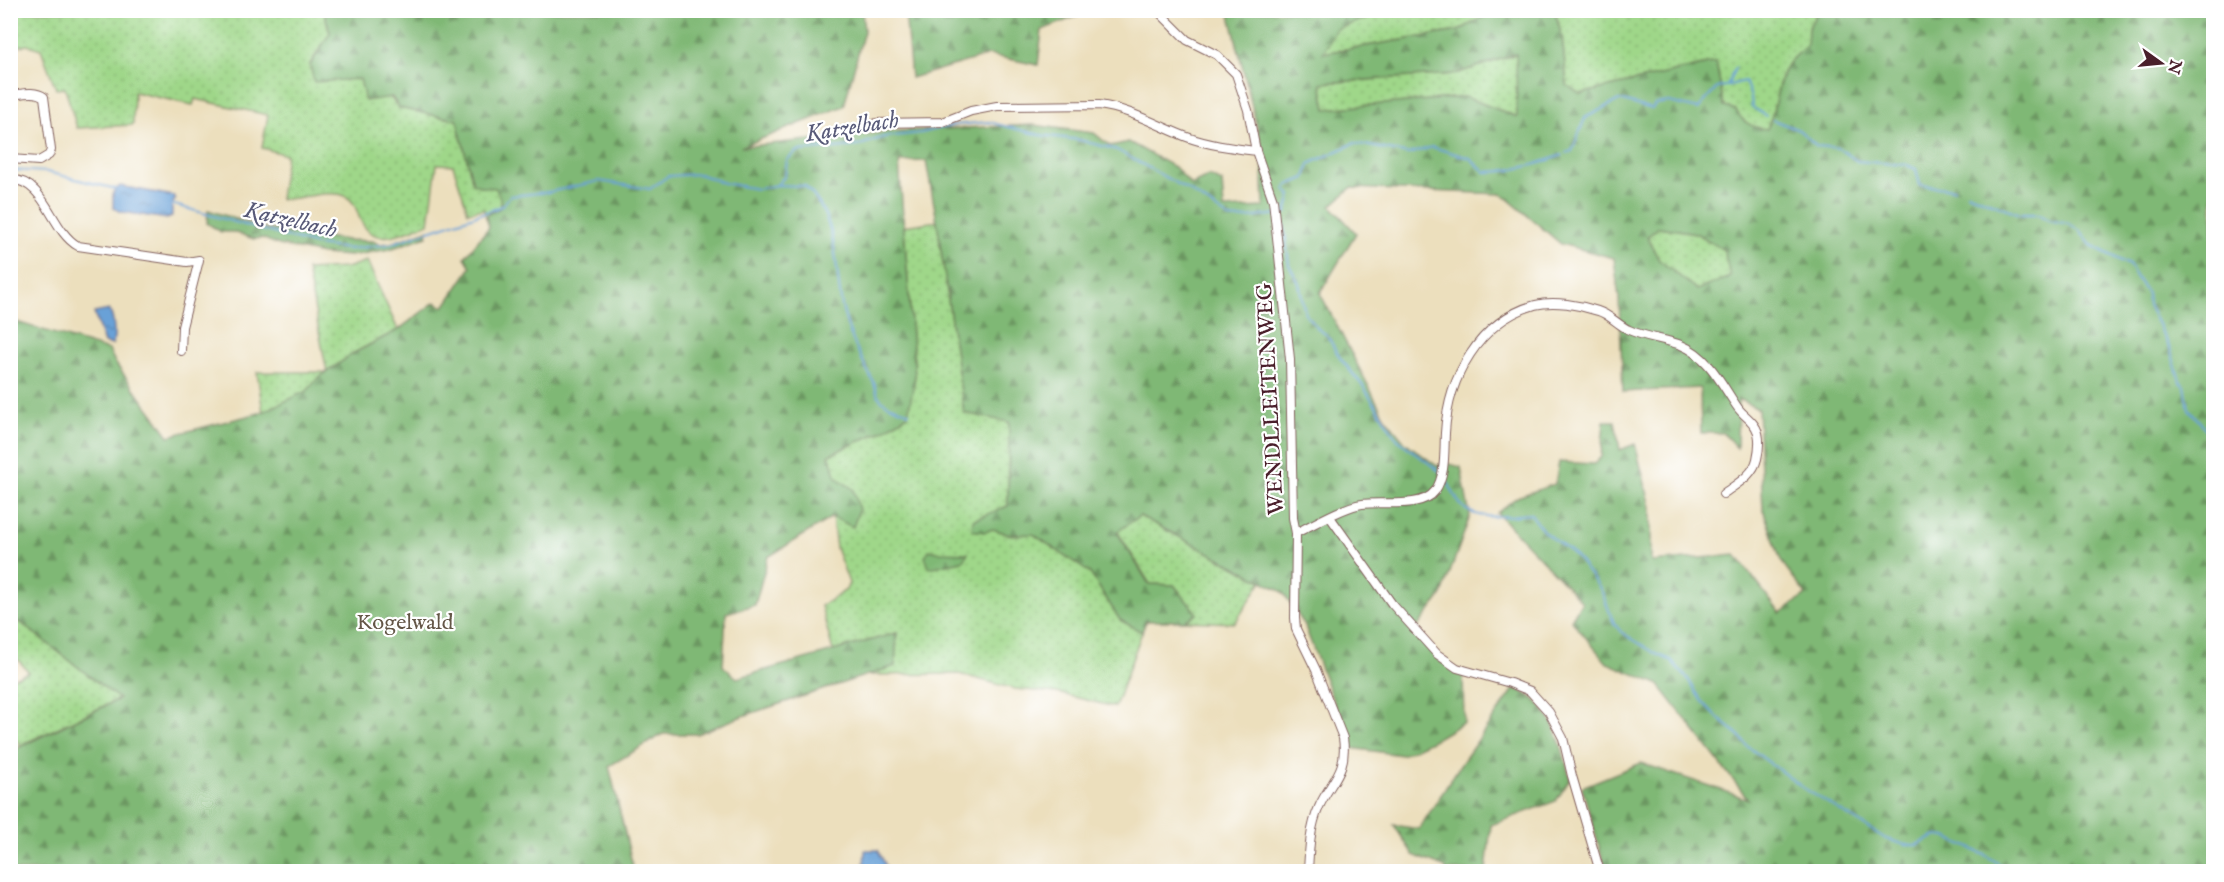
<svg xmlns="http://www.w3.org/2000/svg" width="2224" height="882" font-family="'IM FELL English',serif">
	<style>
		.grass { fill: url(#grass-dots); stroke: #747b5a; stroke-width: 1.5 }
		.forest { fill: url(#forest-firs); stroke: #646c50; stroke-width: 1.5; fill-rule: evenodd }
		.water { fill: url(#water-ripples); stroke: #5a6081; stroke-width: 1.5 }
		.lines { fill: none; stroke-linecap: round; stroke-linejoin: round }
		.stream { stroke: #69a1d7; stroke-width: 2 }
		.street-casing { stroke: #83625e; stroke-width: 10 }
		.street { stroke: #fff; stroke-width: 8 }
		.labels { text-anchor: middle; stroke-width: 4.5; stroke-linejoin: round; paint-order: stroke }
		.street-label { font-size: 22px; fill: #4a1f2b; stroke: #fff }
		.park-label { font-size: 22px; fill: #645647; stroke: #fff }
		.water-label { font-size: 24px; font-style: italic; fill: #585a78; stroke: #fff }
	</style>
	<defs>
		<pattern id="grass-dots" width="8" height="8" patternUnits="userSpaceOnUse" patternTransform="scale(1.5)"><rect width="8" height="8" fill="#9fd789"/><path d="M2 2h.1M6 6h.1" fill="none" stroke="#8ab876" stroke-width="1.8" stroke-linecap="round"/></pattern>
		<pattern id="forest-firs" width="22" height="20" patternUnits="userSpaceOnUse" patternTransform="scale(1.5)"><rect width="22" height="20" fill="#7fb875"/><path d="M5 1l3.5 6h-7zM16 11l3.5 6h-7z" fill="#6a9560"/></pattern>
		<pattern id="water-ripples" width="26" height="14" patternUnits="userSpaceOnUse" patternTransform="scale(1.5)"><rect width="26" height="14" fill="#69a1d7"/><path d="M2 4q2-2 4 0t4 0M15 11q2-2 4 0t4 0" fill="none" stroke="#5883af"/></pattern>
	</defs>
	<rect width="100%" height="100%" fill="#fff"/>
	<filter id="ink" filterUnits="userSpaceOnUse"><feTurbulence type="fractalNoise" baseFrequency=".0167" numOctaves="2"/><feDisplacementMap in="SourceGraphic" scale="12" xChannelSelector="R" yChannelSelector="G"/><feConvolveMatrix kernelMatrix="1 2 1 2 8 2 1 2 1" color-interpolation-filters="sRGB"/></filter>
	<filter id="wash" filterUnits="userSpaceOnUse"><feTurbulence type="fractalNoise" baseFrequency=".008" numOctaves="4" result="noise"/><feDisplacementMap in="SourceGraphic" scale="24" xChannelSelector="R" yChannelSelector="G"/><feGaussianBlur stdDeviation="1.35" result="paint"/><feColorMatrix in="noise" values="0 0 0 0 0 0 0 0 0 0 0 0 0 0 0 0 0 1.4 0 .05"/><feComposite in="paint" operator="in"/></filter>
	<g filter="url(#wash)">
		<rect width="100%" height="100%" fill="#ecdfbd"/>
		<g class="grass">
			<polygon points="1487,10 1492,13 1458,31 1322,53 1336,29 1388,11"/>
			<path d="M 10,11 L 324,11 L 330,33 L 310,64 C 341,73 380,80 399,108 L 457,120 L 473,183 L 483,187 L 496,187 L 501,201 L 500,208 L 488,214 L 486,217 L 484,209 L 468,212 L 453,165 L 437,164 L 429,223 C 405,231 374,251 360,219 C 356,209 355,201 345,196 C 330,189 298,200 280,199 L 286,155 L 262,148 L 268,115 L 195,99 L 193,105 L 134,92 L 133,125 L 77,128 L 65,88 L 56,89 L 41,49 L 28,45 L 11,47 Z"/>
			<path d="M 1555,11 L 1818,11 L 1808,29 L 1808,45 C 1801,51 1791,58 1787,65 C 1775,85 1777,109 1767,129 C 1753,128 1742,123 1736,110 L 1724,107 L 1716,62 L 1580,94 L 1567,86 L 1562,37 Z"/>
			<polygon points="1517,54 1518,117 1465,97 1326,109 1321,83 1455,74"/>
			<polygon points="937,221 964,412 1009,422 1008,506 973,520 984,532 993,529 1011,535 1033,534 1090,573 1120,620 1142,632 1115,707 1057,693 1015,689 959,674 867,675 895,666 896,633 833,651 821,606 846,590 849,583 836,548 832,517 853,489 837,478 829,455 886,429 915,377 904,226"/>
			<polygon points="1659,227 1696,233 1724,250 1731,277 1697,290 1659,260 1647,237"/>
			<polygon points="367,261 398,330 354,353 317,379 308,391 263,412 257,372 327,372 307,270 346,268"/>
			<polygon points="1139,515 1262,581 1235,623 1184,621 1197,614 1174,585 1150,584 1117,531"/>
			<polygon points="11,622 20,622 119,699 21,745 11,736 11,679 29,672 11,652"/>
		</g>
		<g class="forest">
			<path d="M 324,11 L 862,11 L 864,31 L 844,106 L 741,147 L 896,131 L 1033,125 L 1094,133 L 1110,146 L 1129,142 L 1176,168 L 1191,185 L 1209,176 L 1222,182 L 1224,209 L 1264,207 L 1262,148 L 1229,11 L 1388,11 L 1336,29 L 1323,53 L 1458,31 L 1491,13 L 1487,11 L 1555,11 L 1562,37 L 1567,85 L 1580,94 L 1716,62 L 1724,107 L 1736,110 C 1742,123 1753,128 1767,129 C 1777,109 1775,85 1787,65 C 1791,58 1801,51 1807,45 L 1808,29 L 1818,11 L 2213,11 L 2213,871 L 1606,871 L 1582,787 L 1641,763 L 1748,799 L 1658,684 L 1607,663 L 1571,620 L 1582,602 L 1497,513 L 1517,497 L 1555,484 L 1559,462 L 1594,464 L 1601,457 L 1604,421 L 1615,421 L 1620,450 L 1635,444 L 1651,507 L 1651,562 L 1736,555 L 1780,613 L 1806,595 L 1781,561 L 1763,509 L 1758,409 L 1738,399 L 1737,448 L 1723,433 L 1701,433 L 1700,388 L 1623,392 L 1619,299 L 1614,258 L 1561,244 L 1502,194 L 1351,188 L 1331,206 L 1356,233 L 1320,293 L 1384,416 L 1405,442 L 1437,466 L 1446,463 L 1461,467 L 1470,516 L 1442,595 L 1413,633 L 1443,663 L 1463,673 L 1464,722 L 1437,738 L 1402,755 L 1351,748 L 1304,624 L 1283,592 L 1140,516 L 1117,532 L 1149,584 L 1174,585 L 1197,614 L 1184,621 L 1146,621 L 1142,632 L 1120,620 L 1090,573 L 1033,534 L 1011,535 L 993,529 L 984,532 L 972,530 L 973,520 L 1008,506 L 1009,422 L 964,413 L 937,221 L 926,161 L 899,162 L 915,377 L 908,415 L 886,429 L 829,455 L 837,478 L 853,489 L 859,510 L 853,527 L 832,517 L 768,557 L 755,605 L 726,613 L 723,666 L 737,678 L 897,633 L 895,666 L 740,717 L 697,734 L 663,734 L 609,766 L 634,871 L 11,871 L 11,751 L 119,699 L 20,622 L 11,622 L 10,320 L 109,350 L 116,364 L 169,436 L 263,412 L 307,391 L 317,379 L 354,353 L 398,330 L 435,302 L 444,307 L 471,267 L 465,257 L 489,227 L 486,217 L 488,214 L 500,208 L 501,201 L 496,188 L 483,187 L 473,184 L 457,120 L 399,108 L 392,97 L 365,101 L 360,79 L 314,82 L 310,65 L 330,33 ZM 1516,54 L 1517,117 L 1465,97 L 1326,109 L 1321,83 L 1455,74 ZM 1659,227 L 1696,233 L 1724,250 L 1730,277 L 1697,290 L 1659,260 L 1647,237 Z"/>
			<polygon points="905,11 905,10 1090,11 1042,30 1038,65 989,55 911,78"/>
			<polygon points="208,210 268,229 347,240 373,241 379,244 391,243 428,230 427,236 390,249 350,256 322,254 279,245 262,238 254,239 233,232 221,232 207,223"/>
			<polygon points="929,550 937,552 968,553 962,561 929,568 925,556"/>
			<path d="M 1515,688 C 1522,692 1530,696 1536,701 C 1557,722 1563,751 1570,779 L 1556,801 L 1491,825 L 1486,871 L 1446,871 L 1446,868 L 1413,855 L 1394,825 L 1419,829 L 1461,764 Z"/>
		</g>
		<g class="water">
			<polygon points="120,186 174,196 176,199 172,204 172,217 167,219 122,212 113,208 113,192"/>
			<path d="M 109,310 C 114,317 116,338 112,345 L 104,343 L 94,313 Z"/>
			<polygon points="865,850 878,850 887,868 885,871 867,871 867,867 864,867"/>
		</g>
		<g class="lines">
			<g class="stream">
				<polyline points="1728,84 1735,68"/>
				<polyline points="1773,120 1799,130 1817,146 1839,148 1857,161 1906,165 1916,169 1920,185 1954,189"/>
				<polyline points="1566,153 1572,151 1585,118 1619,100 1652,109 1655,104 1669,102 1698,109 1717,88 1745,81 1751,97 1752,107 1766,116"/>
				<polyline points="10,170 47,172 116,189"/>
				<path d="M 777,185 L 805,186 C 839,219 834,263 842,306 C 848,334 861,358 874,383 C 877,390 876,397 884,402 C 891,407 901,409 909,413"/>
				<polyline points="1967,193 2020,214 2038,214 2048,220 2069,224 2079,230 2091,245 2129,265 2147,294 2148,305 2170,348 2180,381 2185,386 2189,409 2204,427 2214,447"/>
				<path d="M 171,204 L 316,245 L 350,249 L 390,244 L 492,210 L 503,205 L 510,196 L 549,192 L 599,181 L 650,189 L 668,176 L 699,174 L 724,183 L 757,189 L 777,185 L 785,176 L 787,160 L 797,151 L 857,146 L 884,137 L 921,133 L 954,125 L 989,122 L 1040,135 L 1080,140 L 1117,150 L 1190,191 L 1229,218 L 1240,219 L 1286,213 L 1291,195 L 1285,190 L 1288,185 L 1305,178 L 1309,164 L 1355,143 L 1409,154 L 1432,147 L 1470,158 L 1485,172 C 1512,172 1537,165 1562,155"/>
				<polyline points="1278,214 1284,225 1289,265 1299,283 1305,313 1318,329 1327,335 1340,358 1363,386 1397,439 1439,471"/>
				<path d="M 1444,476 C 1450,485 1454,497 1461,505 C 1477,523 1510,515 1531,514 L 1544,532 L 1576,556 L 1601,590 L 1614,623 L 1621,632 L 1658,655 L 1671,660 L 1688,679 L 1701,700 L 1719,719 L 1739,735 L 1747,746 L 1802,787 L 1886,839 L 1906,845 L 1916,845 L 1937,836 L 1946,837 L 1985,855 L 2013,872"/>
			</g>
		</g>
	</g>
	<g filter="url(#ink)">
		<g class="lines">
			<defs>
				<g id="street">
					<path d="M 1157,10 L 1187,40 L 1217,55 L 1236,74 L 1248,110 L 1256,151 L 1273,200 L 1290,359 L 1293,518 L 1296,533 L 1295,618 L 1296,629 L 1316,670 L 1343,738 C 1348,772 1331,780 1319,807 C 1310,827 1309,850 1308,872"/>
					<path d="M 10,95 C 21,94 35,90 44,97 L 51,150 L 49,155 L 39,161 L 10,159"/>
					<path d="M 876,123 L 943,122 L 971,111 L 997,106 L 1099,105 C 1130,109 1158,126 1187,137 C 1208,145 1233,148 1256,151"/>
					<path d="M 10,179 C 47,181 50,230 78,246 L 187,262 L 199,260 L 182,327 L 181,351"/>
					<polyline points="1330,517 1392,604 1437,654 1457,668 1510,683 1530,691 1549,712 1563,738 1572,776 1600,872"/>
					<path d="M 1296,533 C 1312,525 1345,506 1362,504 C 1382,501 1422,509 1435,491 C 1446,475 1444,452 1445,433 C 1448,378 1479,321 1535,305 C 1554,300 1580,305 1598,311 C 1609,314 1618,325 1629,330 C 1645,337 1664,339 1681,345 C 1709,356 1722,385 1738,408 C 1743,415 1752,420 1756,428 C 1761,437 1759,450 1757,459 C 1753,476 1736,484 1723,494"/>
				</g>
			</defs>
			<use href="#street" class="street-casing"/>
			<use href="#street" class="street"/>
		</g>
	</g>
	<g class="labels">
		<g class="street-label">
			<text transform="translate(1269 399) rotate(-93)" y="8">WENDLLEITENWEG</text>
		</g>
		<g class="park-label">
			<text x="405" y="629">Kogelwald</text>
		</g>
		<g class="water-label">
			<text transform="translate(852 126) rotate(-9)" y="8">Katzelbach</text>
			<text transform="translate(291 219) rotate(13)" y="8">Katzelbach</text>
		</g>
	</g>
	<rect width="2224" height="882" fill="none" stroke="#fff" stroke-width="36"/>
	<g transform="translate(2161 63) rotate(105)" stroke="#ffffff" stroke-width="4.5" paint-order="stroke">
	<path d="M0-4.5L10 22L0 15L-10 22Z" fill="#4a1f2b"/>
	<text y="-9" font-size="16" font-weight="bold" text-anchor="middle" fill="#4a1f2b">N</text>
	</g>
</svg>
